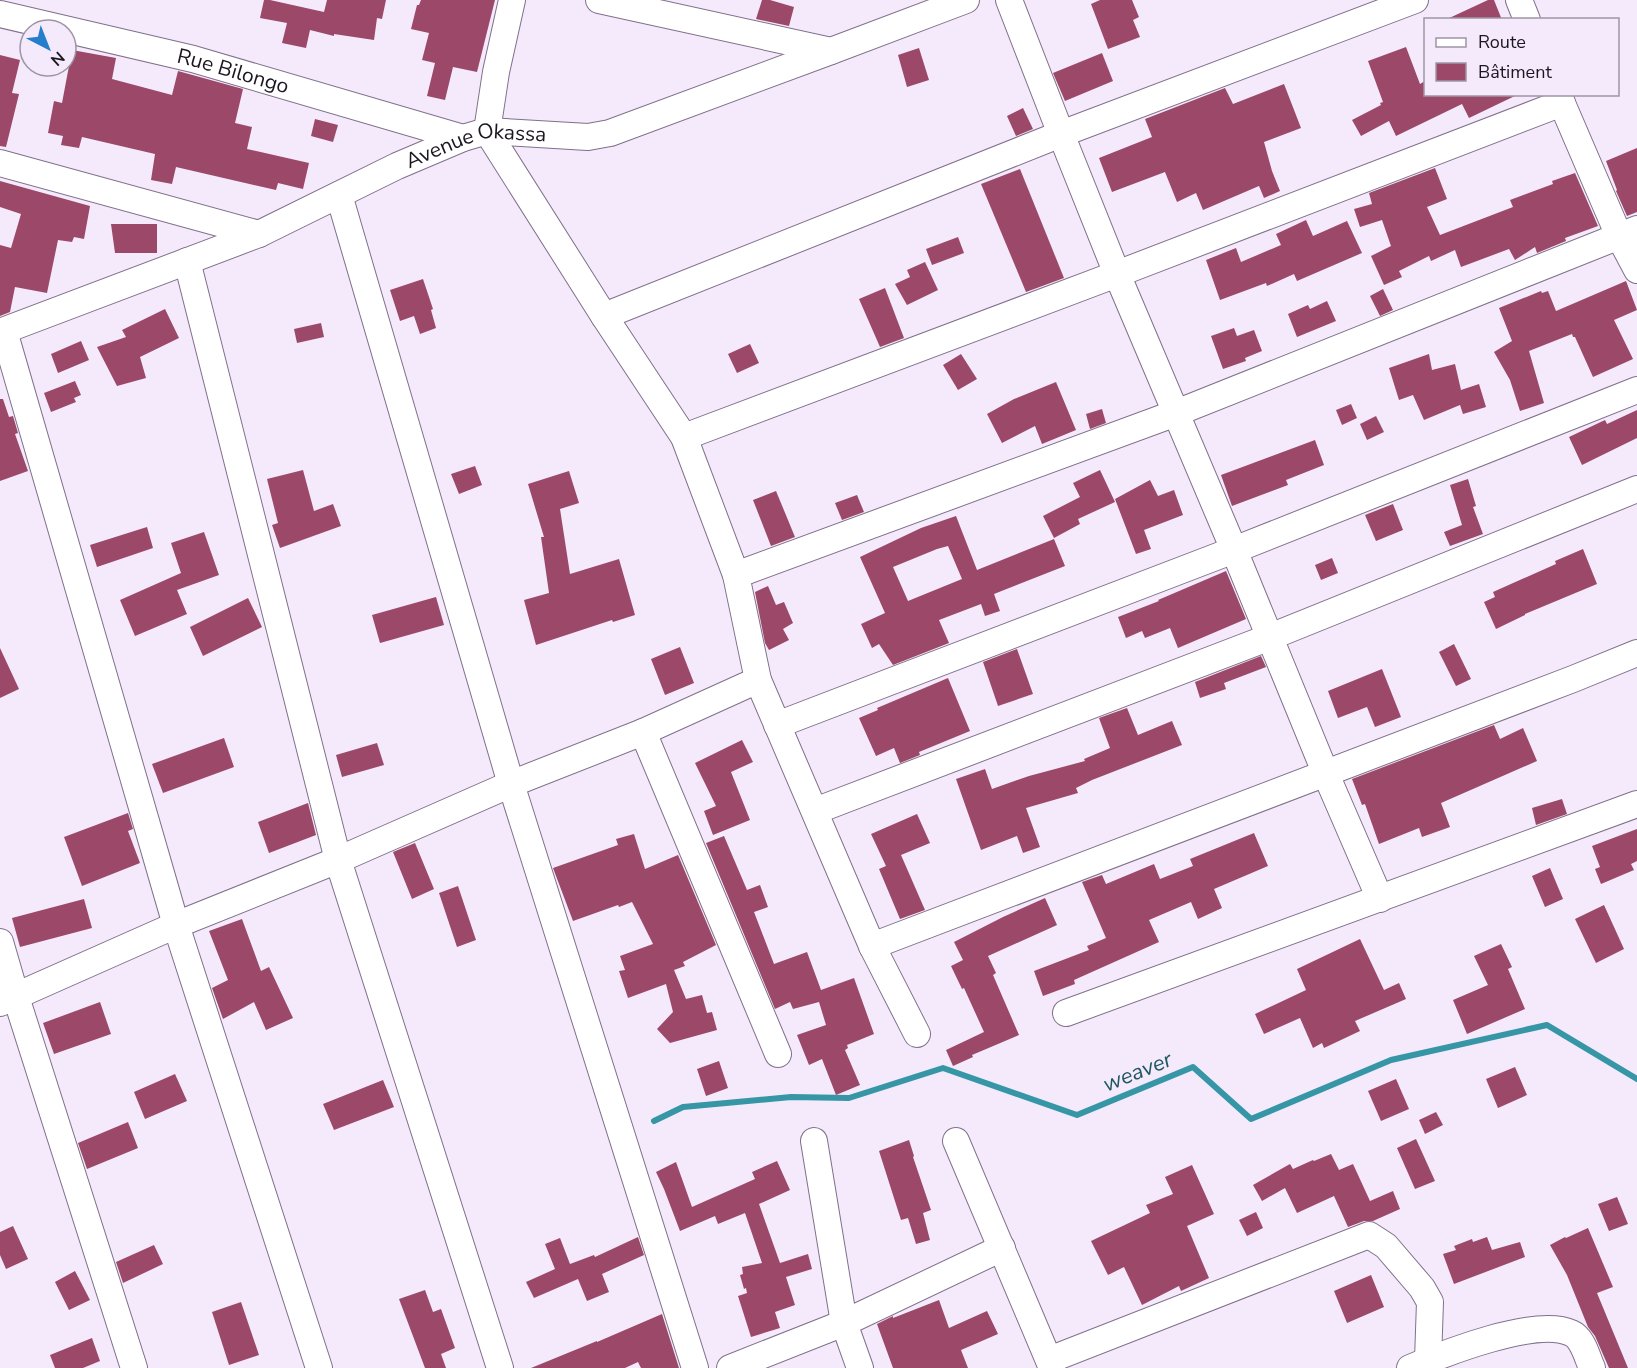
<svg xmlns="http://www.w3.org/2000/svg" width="1637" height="1368" font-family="'Nunito Sans',sans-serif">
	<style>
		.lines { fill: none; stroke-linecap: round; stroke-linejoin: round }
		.stream { stroke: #3696a5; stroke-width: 6 }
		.building { fill: #9c4869; fill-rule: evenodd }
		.minor-casing { stroke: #80708a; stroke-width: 28 }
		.minor { stroke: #fff; stroke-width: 26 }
		.labels { text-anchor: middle; stroke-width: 6; stroke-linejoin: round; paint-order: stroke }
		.street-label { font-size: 21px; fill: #1c1620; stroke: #f4eafc }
		.water-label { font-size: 22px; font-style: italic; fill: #1f585f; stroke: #f4eafc }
	</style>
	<rect width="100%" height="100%" fill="#f4eafc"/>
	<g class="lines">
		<polyline class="stream" points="654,1121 683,1107 791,1097 849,1098 943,1068 1077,1115 1193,1067 1251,1119 1391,1060 1547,1025 1637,1079"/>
	</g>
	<g class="building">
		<polygon points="264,0 270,0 324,12 327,0 386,0 382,19 377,18 374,40 334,34 334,36 310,30 306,48 282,43 287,23 260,18"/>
		<polygon points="421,0 495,0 477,72 453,67 445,100 427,96 435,63 422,60 429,33 411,29 417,5 419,5"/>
		<polygon points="762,0 770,0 794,7 789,26 756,19"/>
		<polygon points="1100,0 1132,0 1139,17 1133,20 1140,37 1108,49 1091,4"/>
		<polygon points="1488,0 1494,0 1502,20 1445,20"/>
		<polygon points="1406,47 1420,84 1425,81 1425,94 1519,94 1469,118 1462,104 1396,136 1389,121 1361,136 1352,120 1381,105 1380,103 1383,102 1368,61"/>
		<polygon points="919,48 929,80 907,87 898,55"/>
		<polygon points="72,50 116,58 112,79 172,95 178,71 243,89 235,123 252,127 247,149 309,163 303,189 278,183 276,190 176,167 172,184 151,180 155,154 82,137 79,148 61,145 63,136 48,133 54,101 62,103"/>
		<polygon points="1102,53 1113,81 1065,101 1053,73"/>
		<polygon points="0,55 20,60 12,93 19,94 6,147 0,146"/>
		<polygon points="1284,84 1301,128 1264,142 1272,171 1280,191 1264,198 1259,186 1203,210 1196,193 1177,202 1165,172 1112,192 1099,158 1152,137 1145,119 1225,88 1233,104"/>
		<polygon points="1023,108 1033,129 1016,136 1007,116"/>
		<polygon points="315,119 338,125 333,142 311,136"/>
		<polygon points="1637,148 1637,212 1627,216 1616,191 1617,190 1606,161"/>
		<polygon points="1435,168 1447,199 1427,207 1440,235 1513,207 1510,200 1553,184 1552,181 1575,173 1598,226 1565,238 1566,241 1537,253 1535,247 1515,260 1509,249 1461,267 1455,250 1431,261 1429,256 1399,271 1402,277 1384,285 1371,256 1391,246 1382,220 1360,227 1354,209 1372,204 1369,193"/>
		<polygon points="1020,169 1064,278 1026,292 981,184"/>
		<polygon points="0,181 90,206 84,239 74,237 72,242 58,240 47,293 15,287 10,312 0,316 0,245 11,248 21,214 0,207"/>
		<polygon points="1306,220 1313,236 1347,221 1362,253 1297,281 1294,274 1267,286 1266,283 1220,300 1206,260 1236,248 1241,262 1281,245 1276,234"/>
		<polygon points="111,224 157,224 157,253 115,253"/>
		<polygon points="958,237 964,253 932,265 926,249"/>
		<polygon points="925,262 938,290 907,305 895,284 910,277 907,270"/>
		<polygon points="423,279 433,309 431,310 436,328 420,334 414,316 400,321 390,290"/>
		<polygon points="1626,281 1637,310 1614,320 1633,359 1593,377 1575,337 1573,337 1572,334 1529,351 1544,403 1520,411 1510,380 1494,352 1512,341 1499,308 1541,291 1542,293 1548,291 1556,311"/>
		<polygon points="885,288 904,338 880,347 859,299"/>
		<polygon points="1383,289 1393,310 1380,316 1370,296"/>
		<polygon points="1327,301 1336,321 1297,337 1288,314 1308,305 1310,309"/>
		<polygon points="165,309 179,338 140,357 146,378 117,386 97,347 126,337 122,330"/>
		<polygon points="321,323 324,337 297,343 294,329"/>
		<polygon points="1234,328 1237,336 1254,330 1262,351 1245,358 1246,361 1223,369 1211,336"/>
		<polygon points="81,341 89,360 58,373 51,354"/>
		<polygon points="750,344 759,363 737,373 728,354"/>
		<polygon points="961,354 977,379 958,390 943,365"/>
		<polygon points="1429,354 1432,370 1455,364 1461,390 1479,384 1486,407 1463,414 1460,405 1424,420 1413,395 1399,400 1389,368"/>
		<polygon points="75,381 81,395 74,398 76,402 51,412 44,393"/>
		<polygon points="1056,382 1076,430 1042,444 1035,426 1002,443 987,414 1014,399"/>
		<polygon points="0,399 3,399 9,417 13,416 18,433 15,434 28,471 0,481"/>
		<polygon points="1351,404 1357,418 1342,425 1336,410"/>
		<polygon points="1102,409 1106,423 1090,429 1086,414"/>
		<polygon points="1637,410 1637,438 1582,465 1569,437 1605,420 1607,424"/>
		<polygon points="1376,416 1384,432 1367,440 1360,424"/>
		<polygon points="1315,440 1324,465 1286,480 1288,485 1232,506 1221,475"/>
		<polygon points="475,466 482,485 459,494 451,474"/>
		<polygon points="303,470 314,511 333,504 341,526 280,548 272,525 278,523 267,479"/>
		<polygon points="1100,470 1115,502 1078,519 1080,524 1054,538 1043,516 1080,497 1073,483"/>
		<polygon points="569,471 579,503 560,509 570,574 619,559 635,615 613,622 612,620 536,645 524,600 549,593 541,537 544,537 528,484"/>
		<polygon points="1468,479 1476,506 1473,507 1483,534 1450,546 1444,532 1462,525 1450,485"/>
		<polygon points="1150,480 1158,496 1174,490 1183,515 1144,530 1151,549 1136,554 1115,499"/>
		<polygon points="776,491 795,537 771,546 753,500"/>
		<polygon points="857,495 864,512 842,520 835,503"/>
		<polygon points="1393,504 1403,530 1376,541 1365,515"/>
		<path d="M 956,516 L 977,570 L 1054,539 L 1065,566 L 994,594 L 1000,611 L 985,616 L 981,604 L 939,620 L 949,643 L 893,665 L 879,644 L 872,648 L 861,624 L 885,613 L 860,557 L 921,528 ZM 948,546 L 962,579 L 908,601 L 893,567 L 937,549 Z"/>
		<polygon points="147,527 153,548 97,567 90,545"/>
		<polygon points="204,532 219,575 177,590 187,614 135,636 120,600 181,573 171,543"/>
		<polygon points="1583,549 1597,584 1525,614 1525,615 1496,629 1484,602 1495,597 1493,592 1556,564 1555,561"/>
		<polygon points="1332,558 1338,573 1321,580 1315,565"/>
		<polygon points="1226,571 1246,619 1178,648 1170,628 1145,638 1142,631 1126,638 1118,617 1159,601 1158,600"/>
		<polygon points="768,586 776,605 784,602 793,623 783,629 789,640 769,650 765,643 755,592"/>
		<polygon points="436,597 444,625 380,643 372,615"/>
		<polygon points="248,598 262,627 203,656 190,627"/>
		<polygon points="1454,644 1471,679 1456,686 1439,652"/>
		<polygon points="680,647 694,683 665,695 651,659"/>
		<polygon points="0,648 19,689 0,698"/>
		<polygon points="1017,649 1033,694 998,706 983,662"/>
		<polygon points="1261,656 1266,667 1224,683 1226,689 1200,698 1195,682"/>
		<polygon points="1382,669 1401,717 1375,727 1367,707 1338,718 1328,691"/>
		<polygon points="948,678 970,731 919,752 920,755 900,763 894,748 876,756 859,718 878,710 877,708"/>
		<polygon points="1127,708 1138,735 1172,721 1182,745 1092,780 1076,788 1078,793 1026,808 1040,847 1023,853 1017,836 981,850 956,779 985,769 992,789 1029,776 1085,761 1084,759 1110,748 1099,718"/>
		<polygon points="1494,725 1500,739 1523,728 1537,761 1441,803 1450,827 1422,837 1419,828 1379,844 1365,804 1362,805 1352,779"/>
		<polygon points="224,738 234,767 163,793 152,764"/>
		<polygon points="742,740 753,762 731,772 750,820 713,835 704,811 716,806 695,763"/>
		<polygon points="377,743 384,765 342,777 336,755"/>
		<polygon points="1562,799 1567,814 1536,825 1532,808"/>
		<polygon points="308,803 316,835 269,853 258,822"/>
		<polygon points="128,813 133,829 128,831 140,863 82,886 64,837"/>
		<polygon points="917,814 930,843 901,855 925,910 900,919 879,869 886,866 871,834"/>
		<polygon points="1637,829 1637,861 1631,864 1634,870 1601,884 1595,869 1600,867 1592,846"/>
		<polygon points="1254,833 1268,866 1214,889 1222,908 1198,919 1191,902 1149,920 1159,942 1074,980 1075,984 1043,996 1034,971 1089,950 1087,946 1106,938 1082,882 1102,875 1106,884 1154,864 1160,879 1193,866 1190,859"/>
		<polygon points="634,834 645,869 678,855 716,945 683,962 685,966 674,970 686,999 702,995 707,1013 712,1012 717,1030 670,1043 657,1029 673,1012 666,984 628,998 619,971 625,970 620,956 653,944 632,902 619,907 618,905 573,921 553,868 618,845 616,839"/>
		<polygon points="724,836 747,890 760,885 768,907 754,912 774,964 807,952 821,990 854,978 874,1034 847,1045 848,1048 845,1050 860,1085 836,1095 822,1059 809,1065 797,1035 826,1025 819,1002 793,1009 790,1002 775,1009 706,843"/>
		<polygon points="415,843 434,889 412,899 393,852"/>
		<polygon points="1550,868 1563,899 1545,907 1532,876"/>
		<polygon points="458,886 476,940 457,947 439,893"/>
		<polygon points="1045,898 1057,925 988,956 996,973 993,975 1019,1035 972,1055 973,1057 953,1066 946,1050 984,1032 964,988 962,989 951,966 963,960 954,942 1003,917"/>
		<polygon points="84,899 92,928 20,947 12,918"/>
		<polygon points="1604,905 1624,949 1596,963 1575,919"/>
		<polygon points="242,919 261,971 269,967 293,1018 266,1030 254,1002 223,1019 212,988 228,980 209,931"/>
		<polygon points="1360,939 1384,990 1399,983 1406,999 1355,1021 1360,1031 1324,1048 1322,1043 1313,1048 1300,1018 1264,1034 1255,1014 1306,990 1297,969"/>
		<polygon points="1501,944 1512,967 1508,969 1525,1009 1467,1034 1453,1000 1488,985 1474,956"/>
		<polygon points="100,1002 111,1034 54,1054 43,1023"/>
		<polygon points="719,1061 728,1088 706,1096 697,1069"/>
		<polygon points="1515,1067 1527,1095 1498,1108 1486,1079"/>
		<polygon points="175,1074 187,1101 145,1119 134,1092"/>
		<polygon points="1396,1079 1409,1109 1381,1121 1368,1091"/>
		<polygon points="383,1080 394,1107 334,1130 323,1104"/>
		<polygon points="1436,1112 1443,1125 1425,1134 1419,1120"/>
		<polygon points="128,1122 138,1148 87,1169 78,1143"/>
		<polygon points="1416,1139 1435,1181 1415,1189 1397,1148"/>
		<polygon points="909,1140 914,1156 913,1157 931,1210 923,1213 930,1240 916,1244 908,1218 901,1220 879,1151"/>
		<polygon points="1331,1154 1339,1170 1353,1164 1370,1201 1393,1191 1400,1209 1373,1221 1364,1221 1348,1227 1334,1196 1297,1213 1285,1188 1262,1201 1253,1185 1290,1164 1293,1169 1313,1160 1314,1161"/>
		<polygon points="777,1161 790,1190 759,1204 780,1263 808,1254 812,1269 786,1277 795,1305 775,1312 780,1328 751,1337 738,1296 747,1293 746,1288 744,1289 740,1275 743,1274 742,1267 762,1263 745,1213 718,1224 715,1216 680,1231 664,1189 656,1172 676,1162 692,1207 755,1179 752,1172"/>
		<polygon points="1192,1165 1214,1214 1187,1226 1209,1278 1181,1291 1179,1286 1142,1305 1124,1267 1108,1275 1091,1241 1150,1213 1146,1205 1173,1194 1165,1177"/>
		<polygon points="1617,1197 1628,1224 1609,1231 1598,1204"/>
		<polygon points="1256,1212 1263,1228 1247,1236 1239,1220"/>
		<polygon points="13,1226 28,1259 6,1269 0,1255 0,1232"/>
		<polygon points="1588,1228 1613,1287 1597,1293 1628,1368 1609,1368 1595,1336 1588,1327 1567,1275 1550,1245 1565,1237 1566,1238"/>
		<polygon points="638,1237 644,1255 602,1274 609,1292 587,1301 578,1279 534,1298 526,1282 555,1269 545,1244 560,1238 570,1264 594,1255 595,1257"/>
		<polygon points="1487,1237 1492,1250 1520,1242 1525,1257 1454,1284 1443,1254 1456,1250 1454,1246 1472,1239 1473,1242"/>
		<polygon points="154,1245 163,1264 123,1283 116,1262"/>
		<polygon points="75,1271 90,1300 69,1310 55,1282"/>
		<polygon points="1371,1275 1384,1307 1347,1323 1334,1291"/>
		<polygon points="425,1290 433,1312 441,1309 455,1348 441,1354 446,1368 425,1368 399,1299"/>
		<polygon points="939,1300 949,1328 987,1311 998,1334 961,1350 968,1368 893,1368 877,1324 893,1316 893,1318"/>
		<polygon points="241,1302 259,1355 229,1365 212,1312"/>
		<polygon points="662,1314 679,1368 641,1368 638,1362 625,1368 531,1368 597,1341 597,1342"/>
		<polygon points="92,1338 100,1361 83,1368 55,1368 50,1355"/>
	</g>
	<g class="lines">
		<defs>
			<g id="minor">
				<polyline points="599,0 831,51"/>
				<polyline points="1009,0 1061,134 1117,274 1234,550 1325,772 1380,899"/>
				<polyline points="1519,0 1527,20"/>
				<path id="s1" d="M 0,14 L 193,59 L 463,138"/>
				<polyline points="1558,94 1619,236 1637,270"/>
				<polyline points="487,131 604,316 684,437 736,575 758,680 872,946 917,1034"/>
				<polyline points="487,131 496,72 512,0"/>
				<polyline points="0,163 259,234"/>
				<polyline points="339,195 511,784 695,1368"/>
				<polyline points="187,261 338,860 500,1368"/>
				<polyline points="604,316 1061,134 1415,0"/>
				<polyline points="4,331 176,925 319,1368"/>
				<path id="s2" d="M 0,332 L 259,234 L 397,166 L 463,138 L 487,131 L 588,137 L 610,133 L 831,51 L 966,0"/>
				<polyline points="684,437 1117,274 1562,103"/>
				<polyline points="736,575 1176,413 1637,229"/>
				<polyline points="777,725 1234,550 1637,390"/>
				<polyline points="643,732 778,1054"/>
				<polyline points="815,811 1270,637 1637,489"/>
				<polyline points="0,942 16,997 134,1368"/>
				<polyline points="872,946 1573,679 1637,653"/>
				<polyline points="0,1003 176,925 338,860 511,784 643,732 758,680"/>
				<polyline points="1066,1013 1637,804"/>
				<polyline points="814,1141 844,1323 860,1368"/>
				<polyline points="956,1141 1052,1368"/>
				<polyline points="1049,1360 1369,1235 1386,1246 1422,1288 1430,1302 1428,1360"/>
				<polyline points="730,1368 844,1323 1002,1248"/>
				<path d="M 1410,1368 C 1445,1353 1536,1317 1571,1333 C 1583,1338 1587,1357 1592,1368"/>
			</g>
		</defs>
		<use href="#minor" class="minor-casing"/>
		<use href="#minor" class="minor"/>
	</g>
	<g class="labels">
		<g class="street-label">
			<text dy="7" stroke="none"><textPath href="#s1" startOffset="240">Rue Bilongo</textPath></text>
			<text dy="7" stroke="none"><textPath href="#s2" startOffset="514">Avenue Okassa</textPath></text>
		</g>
		<g class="water-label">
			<text transform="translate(1137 1071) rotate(-22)" y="8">weaver</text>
		</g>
	</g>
	<rect x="1424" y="18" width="195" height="78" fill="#f4eafc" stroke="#9e95a4" stroke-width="1.5"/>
	<rect x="1436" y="38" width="30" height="9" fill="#ffffff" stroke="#9e95a4" stroke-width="1.5"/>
	<text x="1478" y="48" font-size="18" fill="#1c1620">Route</text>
	<rect x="1436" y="63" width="30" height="18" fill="#9c4869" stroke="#9e95a4" stroke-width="1.5"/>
	<text x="1478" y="78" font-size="18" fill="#1c1620">Bâtiment</text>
	<g transform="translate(48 48) rotate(138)"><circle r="28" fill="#f4eafc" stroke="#9e95a4" stroke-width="1.5"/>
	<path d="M0-4.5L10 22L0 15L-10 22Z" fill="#267dcb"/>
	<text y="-9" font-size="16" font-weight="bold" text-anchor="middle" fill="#1c1620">N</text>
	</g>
</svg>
